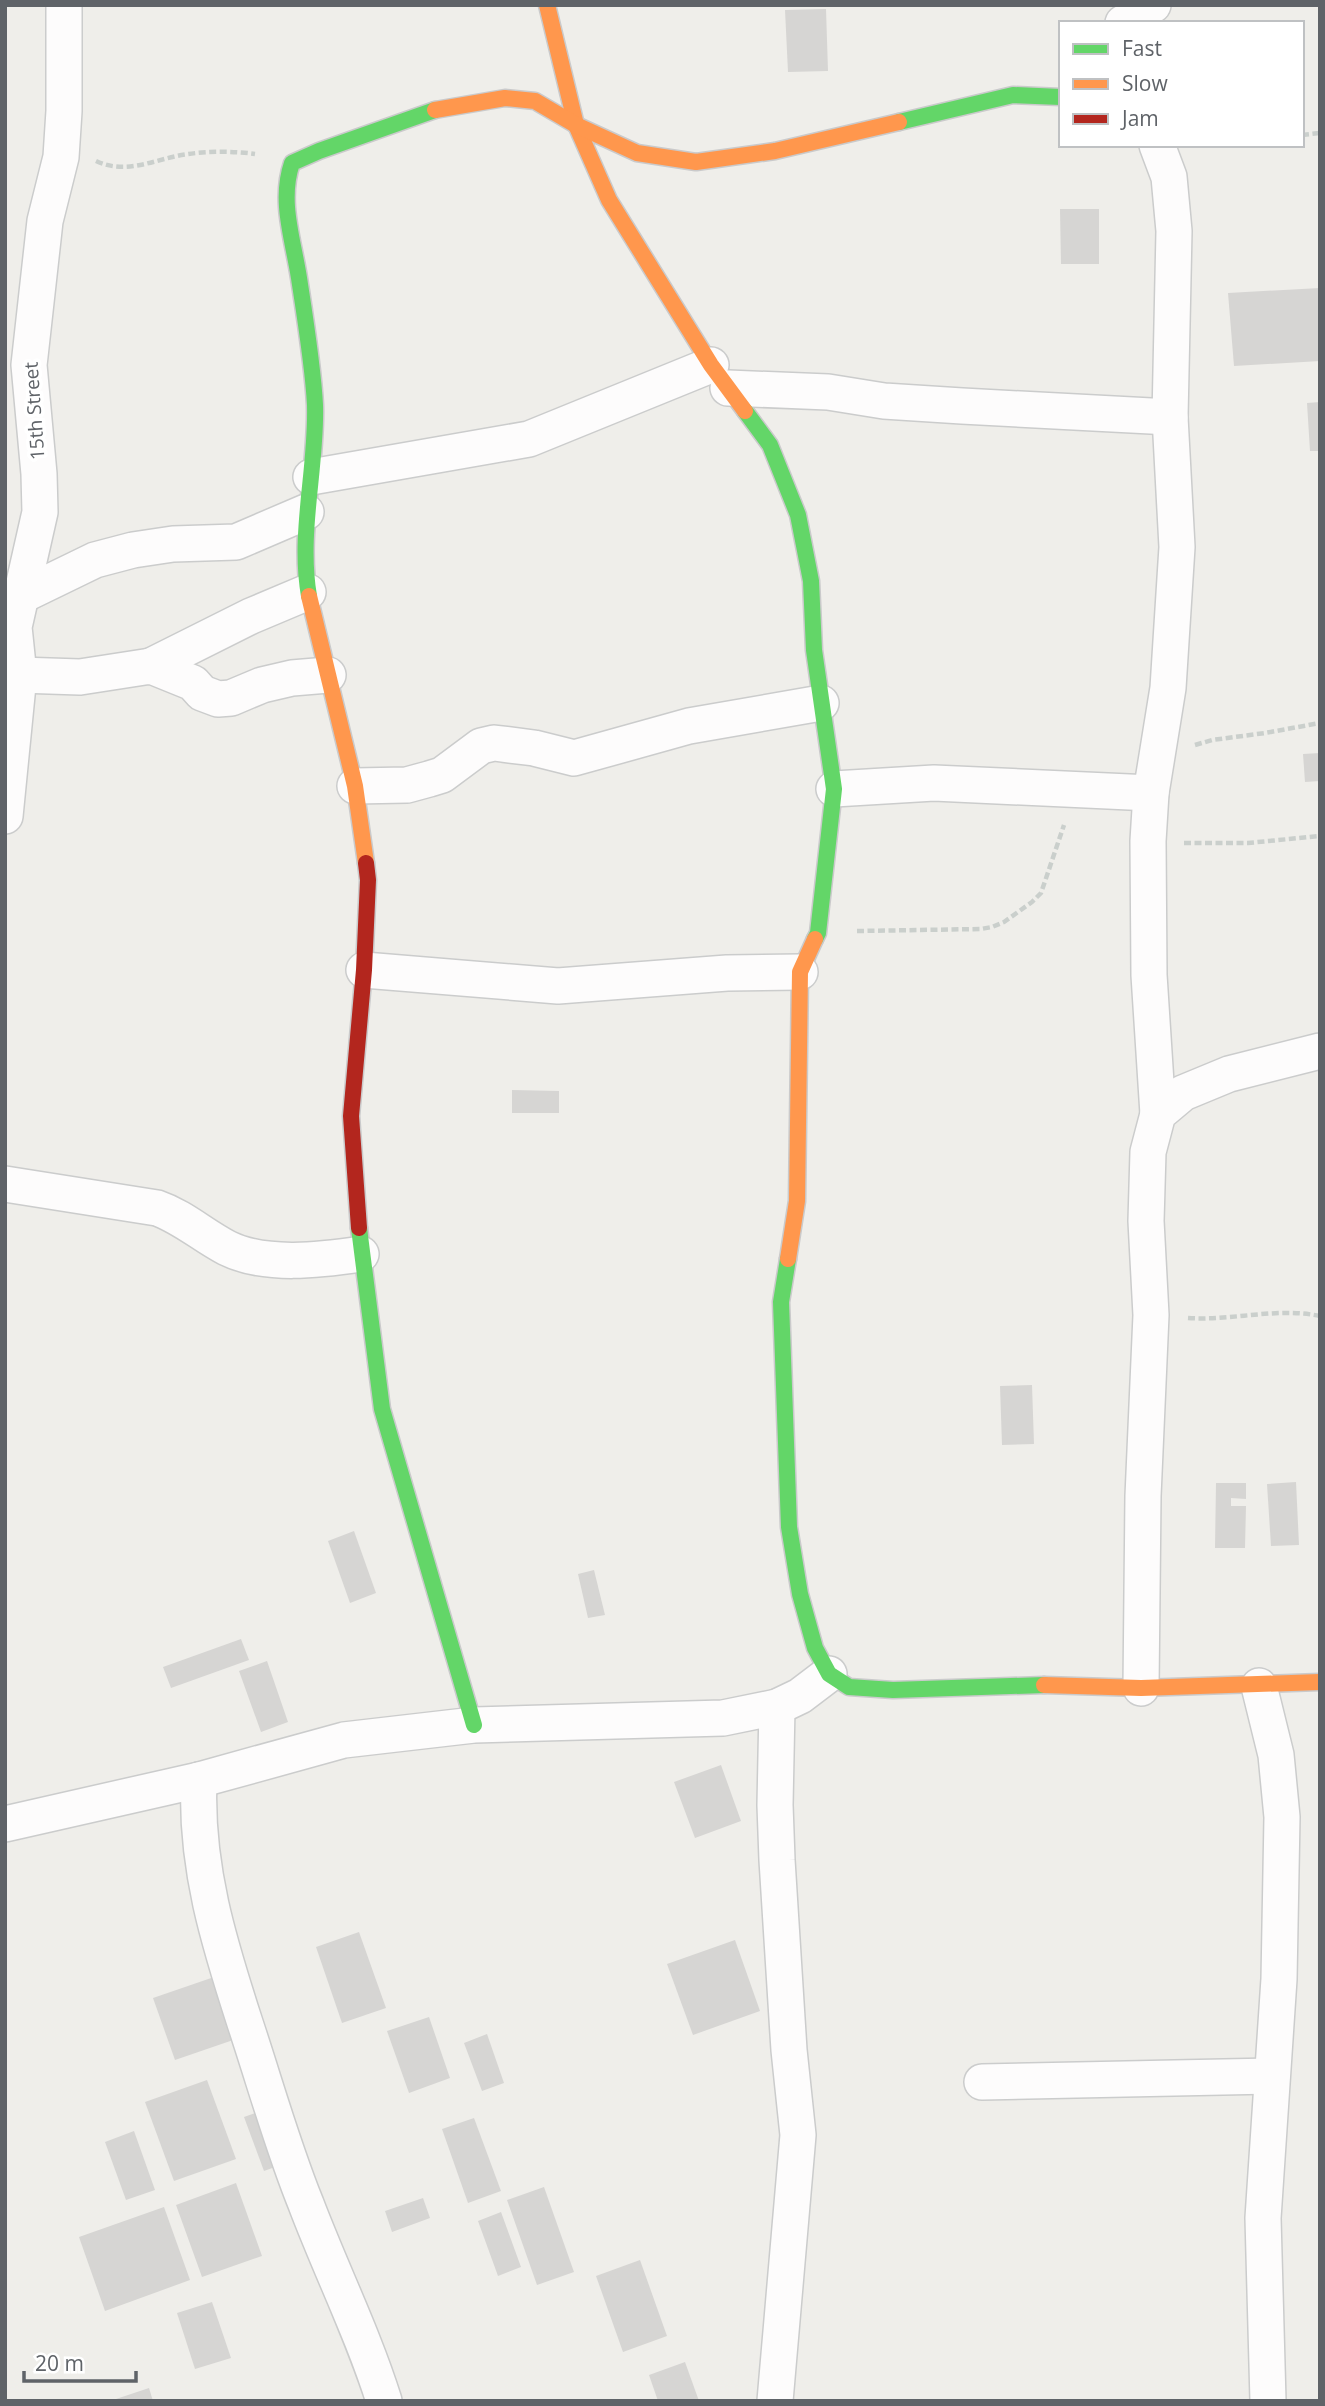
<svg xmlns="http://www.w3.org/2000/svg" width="1325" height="2406" font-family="'Open Sans',sans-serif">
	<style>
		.building { fill: #d6d5d3 }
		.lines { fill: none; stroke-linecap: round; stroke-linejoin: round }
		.street-casing { stroke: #cbcccc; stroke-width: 38 }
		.fast-casing { stroke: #cacacb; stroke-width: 19 }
		.slow-casing { stroke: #cacacb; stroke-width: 19 }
		.jam-casing { stroke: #cacacb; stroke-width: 19 }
		.path { stroke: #cacfcc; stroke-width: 4.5; stroke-dasharray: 7 3.5; stroke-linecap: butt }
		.street { stroke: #fdfcfc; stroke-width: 35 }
		.fast { stroke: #63d668; stroke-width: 16 }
		.slow { stroke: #ff974d; stroke-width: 16 }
		.jam { stroke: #b3261e; stroke-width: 16 }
		.labels { text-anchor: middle; stroke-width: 7; stroke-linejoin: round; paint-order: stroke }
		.street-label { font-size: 19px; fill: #5f6368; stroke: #fff }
	</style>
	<rect width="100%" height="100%" fill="#efeeea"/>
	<g class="building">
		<polygon points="826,9 828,71 788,72 785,10"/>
		<polygon points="1060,209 1099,209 1099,264 1061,264"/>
		<polygon points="1320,288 1320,361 1234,366 1228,293"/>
		<polygon points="1320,402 1320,451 1310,451 1307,403"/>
		<polygon points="1320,753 1320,781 1305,782 1303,754"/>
		<polygon points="512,1090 559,1091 559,1113 512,1113"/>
		<polygon points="1032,1385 1034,1444 1002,1445 1000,1386"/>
		<polygon points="1296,1482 1299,1545 1271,1546 1267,1484"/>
		<polygon points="1216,1483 1246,1483 1246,1499 1231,1498 1231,1506 1246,1506 1245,1548 1215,1548"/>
		<polygon points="354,1531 376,1593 350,1603 328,1541"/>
		<polygon points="594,1570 605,1615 588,1618 578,1574"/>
		<polygon points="241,1639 249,1660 171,1688 163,1667"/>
		<polygon points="267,1661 288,1722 261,1732 239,1671"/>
		<polygon points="721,1765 741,1821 695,1838 674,1782"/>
		<polygon points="359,1932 386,2008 342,2023 316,1947"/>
		<polygon points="735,1940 760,2011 693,2035 667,1964"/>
		<polygon points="217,1976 239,2038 175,2060 153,1998"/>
		<polygon points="429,2017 450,2078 409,2093 387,2031"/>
		<polygon points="487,2034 504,2083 482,2091 464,2043"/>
		<polygon points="207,2080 236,2159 174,2181 145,2102"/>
		<polygon points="266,2109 286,2163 264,2171 244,2117"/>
		<polygon points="474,2118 501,2191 468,2203 442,2129"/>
		<polygon points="134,2131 155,2190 126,2200 105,2142"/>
		<polygon points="236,2183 262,2256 202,2277 176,2205"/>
		<polygon points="544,2187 574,2272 537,2285 507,2200"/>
		<polygon points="423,2198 430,2218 392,2232 385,2211"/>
		<polygon points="164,2207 190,2280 105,2311 79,2237"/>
		<polygon points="501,2212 521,2267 498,2276 478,2221"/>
		<polygon points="640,2260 667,2336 623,2352 596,2276"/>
		<polygon points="212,2302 231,2358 195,2369 177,2313"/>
		<polygon points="685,2362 699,2401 658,2401 649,2375"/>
		<polygon points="149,2388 153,2401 113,2401 113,2400"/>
	</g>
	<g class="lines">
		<defs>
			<g id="street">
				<polyline points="1123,23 1153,5"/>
				<polyline points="1157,145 1169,177 1174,231 1170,417 1177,547 1168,688 1151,793 1148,841 1149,975 1158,1114"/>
				<polyline points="728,388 828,392 884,401 962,406 1170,417"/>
				<polyline points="311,477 529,439 711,365"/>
				<polyline points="23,595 95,560 133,550 173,544 236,542 306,512"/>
				<polyline points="151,666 251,616 308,592"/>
				<polyline points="19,675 80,677 151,666 193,683 202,693 218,699 231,698 262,685 292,678 328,675"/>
				<polyline points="355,786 407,785 429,779 442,775 481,746 494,743 534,748 574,758 689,726 821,703"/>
				<polyline points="834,789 934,783 1151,793"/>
				<polyline points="5,816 19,675 14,627 40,512 39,474 29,365 45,221 61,157 64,111 64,5"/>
				<polyline points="364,970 558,986 727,973 800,972"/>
				<path d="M 5,1184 L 157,1208 C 183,1217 202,1235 227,1248 C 265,1267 321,1260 361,1254"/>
				<polyline points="1259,1686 1276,1755 1282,1817 1279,1979 1263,2218 1268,2401"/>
				<polyline points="1141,1688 1143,1496 1151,1315 1146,1221 1148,1152 1158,1114 1183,1093 1229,1074 1320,1051"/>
				<path d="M 199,1780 C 195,1866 219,1943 245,2023 C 265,2083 282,2145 306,2204 C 331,2270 363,2334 384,2401"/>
				<polyline points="5,1824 199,1780 344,1740 474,1725 723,1718 777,1707 800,1696 829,1674"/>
				<polyline points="982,2082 1272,2076"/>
				<polyline points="775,2401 798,2135 789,2050 777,1860 775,1805 777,1707"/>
			</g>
			<g id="fast">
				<polyline points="899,122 1013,95 1061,97"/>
				<polyline points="745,411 770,445 798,515 811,581 814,650 834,789 818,933 815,939"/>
				<path d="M 309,596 C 298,533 317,467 315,405 C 313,366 305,317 299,278 C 293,239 279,201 292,163 L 319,151 L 435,110"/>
				<polyline points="359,1228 382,1409 474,1725"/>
				<polyline points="788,1259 781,1302 789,1527 800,1594 815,1648 829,1674 849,1687 893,1690 1044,1685"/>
			</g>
			<g id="slow">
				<polyline points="547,5 576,125 609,200 711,365 745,411"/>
				<polyline points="435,110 505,98 535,101 576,125 637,153 696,162 775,151 899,122"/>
				<polyline points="309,596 355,786 366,863"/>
				<polyline points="788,1259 797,1201 800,972 815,939"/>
				<polyline points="1044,1685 1141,1688 1320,1682"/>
			</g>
			<polyline id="jam" points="359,1228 351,1116 364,970 368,880 366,863"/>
		</defs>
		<use href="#street" class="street-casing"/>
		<use href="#fast" class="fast-casing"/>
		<use href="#slow" class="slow-casing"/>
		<use href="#jam" class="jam-casing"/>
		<g class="path">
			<polyline points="1302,135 1320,133"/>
			<path d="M 96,161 C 128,176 156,158 188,154 C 210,151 234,151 255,154"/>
			<polyline points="1195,745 1212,740 1265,733 1320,723"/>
			<polyline points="1184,843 1248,843 1320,836"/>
			<polyline points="857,931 981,929 992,927 1004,922 1032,902 1041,893 1064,825"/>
			<path d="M 1188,1318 C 1232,1321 1276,1307 1320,1316"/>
		</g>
		<use href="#street" class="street"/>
		<use href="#fast" class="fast"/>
		<use href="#slow" class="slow"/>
		<use href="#jam" class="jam"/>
	</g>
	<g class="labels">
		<g class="street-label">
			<text transform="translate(34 411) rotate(-94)" y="7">15th Street</text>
		</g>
	</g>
	<rect width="1325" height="2406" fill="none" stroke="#5f6368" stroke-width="14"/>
	<rect x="1059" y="21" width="245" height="126" fill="#ffffff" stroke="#bfc1c3" stroke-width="2"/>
	<rect x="1073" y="44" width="35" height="10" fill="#63d668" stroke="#bfc1c3" stroke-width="2"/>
	<text x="1122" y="56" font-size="21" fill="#5f6368">Fast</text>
	<rect x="1073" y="79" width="35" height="10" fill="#ff974d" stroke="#bfc1c3" stroke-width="2"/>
	<text x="1122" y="91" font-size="21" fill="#5f6368">Slow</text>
	<rect x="1073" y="114" width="35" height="10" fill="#b3261e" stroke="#bfc1c3" stroke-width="2"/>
	<text x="1122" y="126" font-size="21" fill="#5f6368">Jam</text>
	<path d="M24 2371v10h112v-10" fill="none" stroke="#5f6368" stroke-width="3.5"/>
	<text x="35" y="2371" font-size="21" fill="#5f6368" stroke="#ffffff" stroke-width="5" paint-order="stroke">20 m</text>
</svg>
